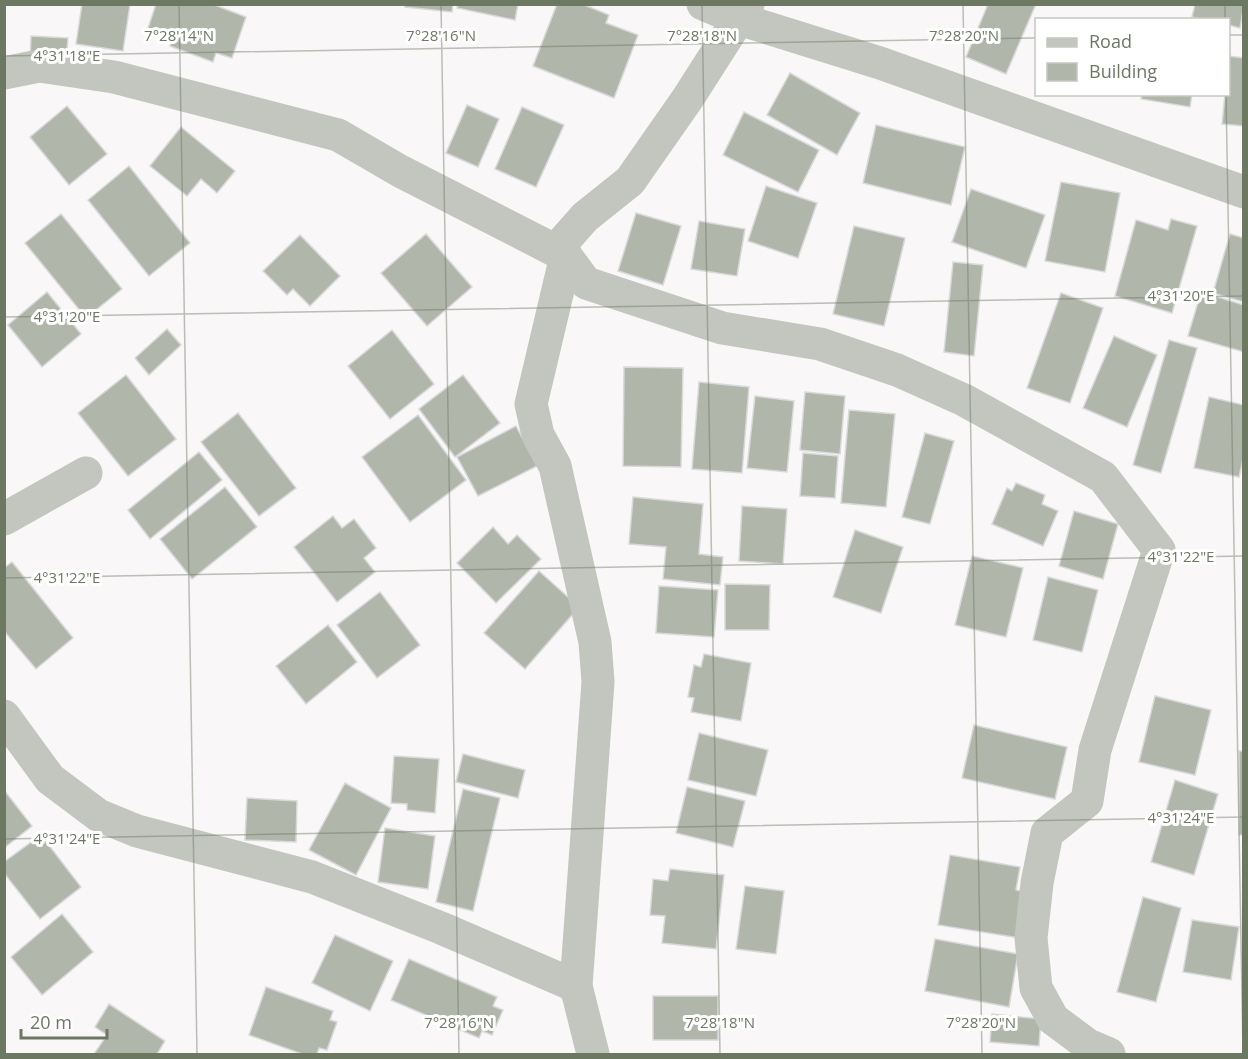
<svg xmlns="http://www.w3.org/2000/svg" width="1248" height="1059" font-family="'Open Sans',sans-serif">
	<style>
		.building { fill: #b0b6aa; stroke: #dad9da; stroke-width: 1.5 }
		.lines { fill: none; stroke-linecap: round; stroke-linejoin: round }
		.minor { stroke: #c2c6be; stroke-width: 33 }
		.ticks { fill: none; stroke: #6c7862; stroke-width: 1.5; stroke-opacity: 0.45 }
		.ticks-label { font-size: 15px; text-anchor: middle; fill: #6c7862; stroke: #fff; stroke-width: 6; stroke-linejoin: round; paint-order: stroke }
	</style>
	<rect width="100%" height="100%" fill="#f9f7f8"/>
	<g class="building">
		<polygon points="82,4 130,4 123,51 76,44"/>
		<polygon points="156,4 212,4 246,17 232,58 216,53 213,62 170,46 172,40 147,31"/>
		<polygon points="405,4 453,4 452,12 405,7"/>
		<polygon points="458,4 518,4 515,20 457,8"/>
		<polygon points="557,4 582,4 609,15 606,23 638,35 614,98 533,66"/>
		<polygon points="988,4 1036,4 1006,74 966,57"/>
		<polygon points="1195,4 1244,4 1240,28 1228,25 1228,20 1204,20 1192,17"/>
		<polygon points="31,36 68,38 66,62 30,61"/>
		<polygon points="1228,56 1244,58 1244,126 1222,124 1225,94 1228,94"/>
		<polygon points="790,73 860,113 837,155 767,115"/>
		<polygon points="1142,94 1192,94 1190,107 1141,99"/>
		<polygon points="467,105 499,119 478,167 446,153"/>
		<polygon points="67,106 107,154 69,185 30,137"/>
		<polygon points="522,107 564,125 536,187 495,169"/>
		<polygon points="744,112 819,150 798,192 723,155"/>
		<polygon points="876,125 965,147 951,205 863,183"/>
		<polygon points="181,127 235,171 217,193 201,179 187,196 150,166"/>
		<polygon points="129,166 190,243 149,276 88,200"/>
		<polygon points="1061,182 1120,193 1105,272 1045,261"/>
		<polygon points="766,186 817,203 798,258 748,241"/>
		<polygon points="971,189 1045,215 1026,268 952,242"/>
		<polygon points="636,213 681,226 663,285 618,271"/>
		<polygon points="61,214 122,289 86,318 25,243"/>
		<polygon points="1171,219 1197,226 1172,313 1115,296 1136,220 1168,230"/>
		<polygon points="699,221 745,229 737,276 691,269"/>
		<polygon points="854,226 905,238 884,326 833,314"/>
		<polygon points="426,234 472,287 427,326 381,273"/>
		<polygon points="1230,234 1244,238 1244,302 1213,293"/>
		<polygon points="300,235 340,276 310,306 293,289 287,295 263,271"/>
		<polygon points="953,262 983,265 974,356 944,352"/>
		<polygon points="47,292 81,334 42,367 8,325"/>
		<polygon points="1201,292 1244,305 1244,352 1188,336"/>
		<polygon points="1061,293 1103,308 1070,403 1027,388"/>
		<polygon points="167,329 181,345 149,375 135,358"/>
		<polygon points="392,330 434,384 390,419 348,366"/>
		<polygon points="1114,336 1157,355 1127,427 1083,408"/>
		<polygon points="1169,340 1197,348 1161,473 1133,465"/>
		<polygon points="624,367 683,368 681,467 623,466"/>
		<polygon points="126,375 176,439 128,476 78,413"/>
		<polygon points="463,375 500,423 455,457 419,409"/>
		<polygon points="699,382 749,387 742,473 692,469"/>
		<polygon points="805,392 845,396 840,454 800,450"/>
		<polygon points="755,396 794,401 787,472 747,468"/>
		<polygon points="1209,397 1244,405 1244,455 1239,477 1194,468"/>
		<polygon points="849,410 895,414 886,507 841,503"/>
		<polygon points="238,413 296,488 259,516 201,442"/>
		<polygon points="418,415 466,480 410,522 362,457"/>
		<polygon points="516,426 537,466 478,496 457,457"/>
		<polygon points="925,433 954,441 930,524 902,517"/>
		<polygon points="199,452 222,480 150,539 128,510"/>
		<polygon points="803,453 838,456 835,498 800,496"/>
		<polygon points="1016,483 1045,495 1042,504 1058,511 1043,546 992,524 1007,488 1012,491"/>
		<polygon points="225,487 257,527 192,579 160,539"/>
		<polygon points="633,497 703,504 699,554 723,557 720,585 663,579 666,547 629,544"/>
		<polygon points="742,506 787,509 783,564 739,561"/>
		<polygon points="1074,511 1118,524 1103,579 1059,566"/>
		<polygon points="333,516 342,528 354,519 376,548 364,558 375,572 337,602 294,547"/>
		<polygon points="493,527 508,544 517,535 541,559 496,603 457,563"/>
		<polygon points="855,530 903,547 881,613 833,597"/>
		<polygon points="972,556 1023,568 1006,637 955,625"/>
		<polygon points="12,562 73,638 36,669 4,631 4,568"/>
		<polygon points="539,571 579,607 525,669 484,633"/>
		<polygon points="1048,577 1098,590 1082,652 1033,640"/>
		<polygon points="725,584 770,585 769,630 725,630"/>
		<polygon points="659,586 718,590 714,637 656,633"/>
		<polygon points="380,592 420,645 377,678 337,625"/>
		<polygon points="328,625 357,662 306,704 276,666"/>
		<polygon points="704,654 751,663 741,721 691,712 694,698 688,697 694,665 701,667"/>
		<polygon points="1155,696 1211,710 1195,775 1139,762"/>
		<polygon points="974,725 1067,747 1055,799 962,778"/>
		<polygon points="699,733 768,750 756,796 688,780"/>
		<rect x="1239" y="751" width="5" height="84"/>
		<polygon points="463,754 525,770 518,798 456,782"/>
		<polygon points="394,756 439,759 435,813 407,810 407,804 391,803"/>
		<polygon points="1175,780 1218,794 1194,875 1151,862"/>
		<polygon points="345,783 391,808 356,875 309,850"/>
		<polygon points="687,787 745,801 733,847 676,833"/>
		<polygon points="463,789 500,798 473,911 436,902"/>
		<polygon points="4,790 32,826 4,848"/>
		<polygon points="247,798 297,801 296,842 245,840"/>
		<polygon points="385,828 435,836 428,889 378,882"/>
		<polygon points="41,835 81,887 40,919 4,873 4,862"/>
		<polygon points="950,855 1020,867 1016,890 1027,892 1019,938 938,925"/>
		<polygon points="670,869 724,875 716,949 662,943 665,916 650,915 653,879 668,881"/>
		<polygon points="745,886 784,891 776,954 736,949"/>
		<polygon points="1143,897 1181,908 1156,1002 1117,992"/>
		<polygon points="62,914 93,952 42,995 11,957"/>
		<polygon points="1192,920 1239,927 1231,980 1183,972"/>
		<polygon points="335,935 393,961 370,1011 312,983"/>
		<polygon points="935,939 1018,954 1009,1007 925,991"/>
		<polygon points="409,959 497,997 493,1006 503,1010 492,1035 482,1031 479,1038 391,1000"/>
		<polygon points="266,987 333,1011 330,1020 337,1022 327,1050 319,1048 317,1054 302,1054 249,1035"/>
		<rect x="653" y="996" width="65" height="44"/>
		<polygon points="109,1004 165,1041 157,1054 94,1054 107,1035 95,1027"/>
		<polygon points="992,1014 1041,1019 1039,1046 990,1042"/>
	</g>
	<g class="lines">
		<g class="minor">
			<polyline points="703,4 739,19 880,63 1244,192"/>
			<polyline points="748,4 688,98 630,181 585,217 562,243 566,256 586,283 722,328 820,344 897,370 964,400 1103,477 1159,550 1095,750 1087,801 1047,833 1037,883 1031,938 1036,988 1053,1019 1088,1045 1109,1054"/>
			<polyline points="4,73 39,66 114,77 338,135 400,171 566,256"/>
			<polyline points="566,256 531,404 538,435 555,466 595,642 598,682 576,986 593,1054"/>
			<polyline points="4,519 86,473"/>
			<polyline points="4,716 50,779 98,815 137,831 312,877 441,928 576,986"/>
		</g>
	</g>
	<path class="ticks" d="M 179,4 L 197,1054M 441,4 L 459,1054M 702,4 L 720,1054M 963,4 L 982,1054M 1225,4 L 1225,20M 1228,35 L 1244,35M 4,56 L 1036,38M 1226,94 L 1243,1054M 4,317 L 1244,296M 4,578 L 1244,556M 4,839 L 1244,817"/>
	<g class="ticks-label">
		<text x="179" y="41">7°28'14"N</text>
		<text x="441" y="41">7°28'16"N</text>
		<text x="702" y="41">7°28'18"N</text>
		<text x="964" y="41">7°28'20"N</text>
		<text x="67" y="61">4°31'18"E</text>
		<text x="1181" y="301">4°31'20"E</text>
		<text x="67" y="322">4°31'20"E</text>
		<text x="1181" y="562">4°31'22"E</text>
		<text x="67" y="583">4°31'22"E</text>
		<text x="1181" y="823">4°31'24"E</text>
		<text x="67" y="844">4°31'24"E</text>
		<text x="459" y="1028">7°28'16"N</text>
		<text x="720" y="1028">7°28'18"N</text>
		<text x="981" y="1028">7°28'20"N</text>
	</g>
	<rect width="1248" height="1059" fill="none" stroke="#6c7862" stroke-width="12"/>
	<rect x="1035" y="18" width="195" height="78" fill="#ffffff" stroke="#c4c9c0" stroke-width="1.5"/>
	<rect x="1047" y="38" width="30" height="9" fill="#c2c6be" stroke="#c4c9c0" stroke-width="1.5"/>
	<text x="1089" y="48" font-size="18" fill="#6c7862">Road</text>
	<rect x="1047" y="63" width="30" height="18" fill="#b0b6aa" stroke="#c4c9c0" stroke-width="1.5"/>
	<text x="1089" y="78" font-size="18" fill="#6c7862">Building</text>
	<path d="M21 1029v9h86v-9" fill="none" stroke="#6c7862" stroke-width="3"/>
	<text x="30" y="1029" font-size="18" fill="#6c7862" stroke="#ffffff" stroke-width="4.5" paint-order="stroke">20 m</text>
</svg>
